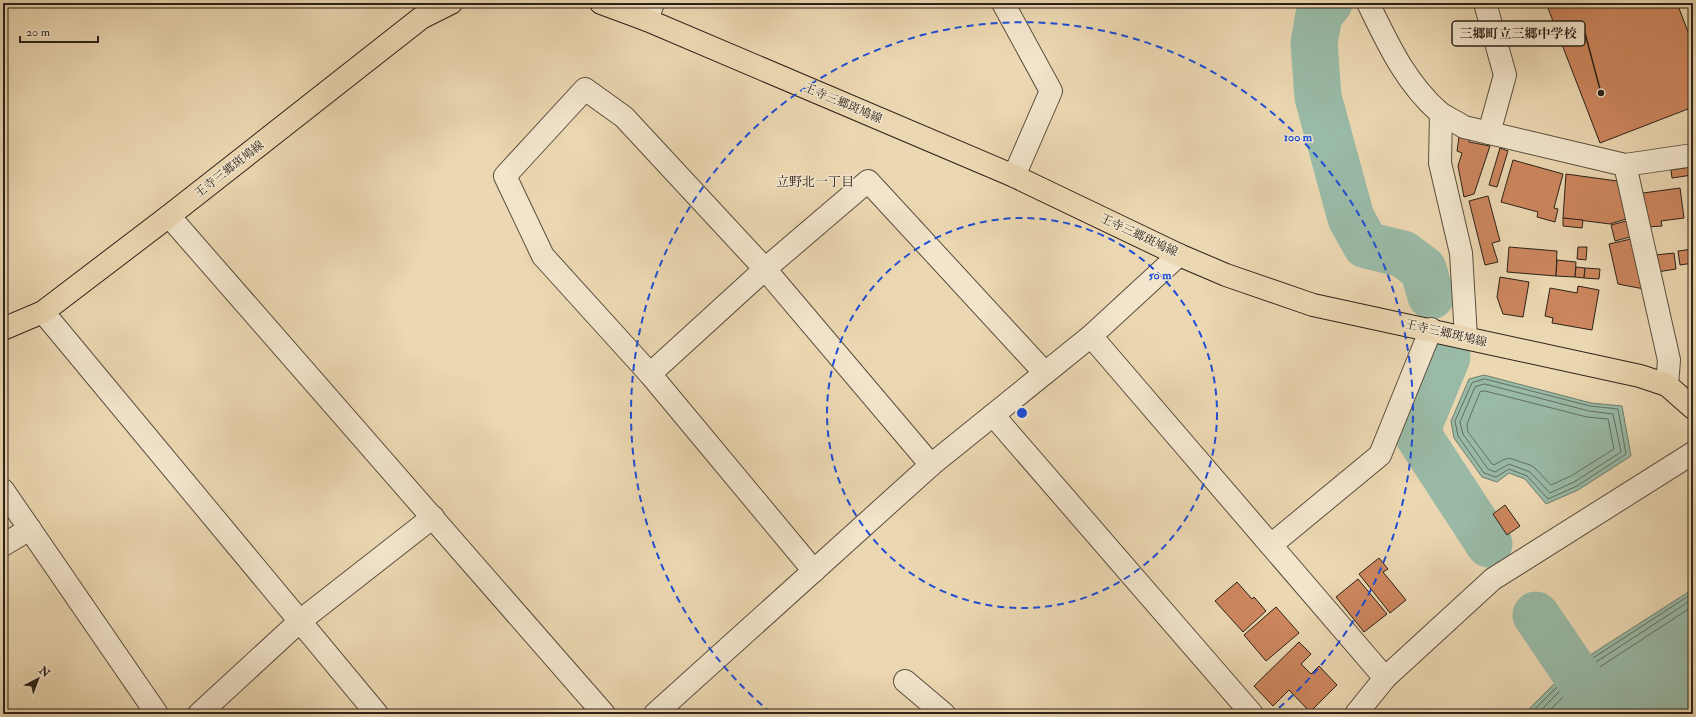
<svg xmlns="http://www.w3.org/2000/svg" width="1696" height="717" font-family="'IM FELL Double Pica','Noto Serif JP',serif">
	<style>
		.water { fill: #99baa7; stroke: #6d7d6e }
		.lines { fill: none; stroke-linecap: round; stroke-linejoin: round }
		.shore { stroke: #626e60; stroke-width: 1 }
		.river { stroke: #99baa7; stroke-width: 47 }
		.building { fill: #cd865e; stroke: #2a2118 }
		.minor-casing { stroke: #5a4e3e; stroke-width: 24 }
		.major-casing { stroke: #2a2118; stroke-width: 24 }
		.minor { stroke: #f2e5cc; stroke-width: 22 }
		.major { stroke: #ebd7b1; stroke-width: 22 }
		.ring { fill: none; stroke: #1d4ed8; stroke-width: 2; stroke-dasharray: 7 5 }
		.labels { text-anchor: middle; stroke-width: 3; stroke-linejoin: round; paint-order: stroke }
		.street-label { font-size: 12px; fill: #2a2118; stroke: #f2e5cc }
		.neighbourhood-label { font-size: 13px; fill: #2a2118; stroke: #f2e5cc }
		.centre { fill: #1d4ed8; stroke: #f2e5cc; stroke-width: 2 }
		.ring-label { font-size: 12px; text-anchor: middle; font-weight: bold; fill: #1d4ed8; stroke: #f2e5cc; stroke-width: 3; stroke-linejoin: round; paint-order: stroke }
		.leader { fill: none; stroke: #2a2118; stroke-width: 1.5 }
		.callout-dot { fill: #2a2118; stroke: #f2e5cc; stroke-width: 1.5 }
		.callout { fill: #f2e5cc; stroke: #2a2118; stroke-width: 1.5 }
		.callout-label { font-size: 13px; text-anchor: middle; font-weight: bold; fill: #2a2118 }
	</style>
	<rect width="100%" height="100%" fill="#ebd7b1"/>
	<filter id="stains"><feTurbulence type="fractalNoise" baseFrequency=".005" numOctaves="4"/><feColorMatrix values="0 0 0 0 .2 0 0 0 0 .09 0 0 0 0 .02 0 0 0 .5 -.17"/></filter>
	<radialGradient id="worn" r=".72"><stop offset=".6" stop-color="#630" stop-opacity="0"/><stop offset="1" stop-color="#630" stop-opacity=".3"/></radialGradient>
	<g class="water">
		<polygon points="1484,375 1591,403 1622,406 1631,456 1578,490 1546,504 1525,479 1509,473 1497,482 1482,477 1454,438 1451,421 1469,379"/>
		<polygon points="1693,589 1693,714 1524,714 1570,668"/>
	</g>
	<g class="lines">
		<g class="shore">
			<polygon points="1485,379 1590,406 1618,409 1626,454 1577,486 1548,499 1527,476 1509,469 1496,477 1484,473 1458,436 1455,421 1472,383"/>
			<polygon points="1485,384 1589,411 1613,414 1621,452 1574,482 1550,493 1530,472 1509,464 1495,472 1488,469 1463,434 1460,422 1475,387"/>
			<polygon points="1485,391 1587,417 1608,419 1614,449 1571,476 1551,485 1535,468 1530,465 1509,458 1503,460 1494,465 1492,464 1468,432 1467,424 1480,392"/>
			<polyline points="1530,714 1573,671 1693,593"/>
			<polyline points="1537,714 1576,675 1693,599"/>
			<polyline points="1546,714 1580,680 1693,606"/>
		</g>
		<g class="river">
			<polyline points="1329,3 1319,15 1314,43 1318,97 1351,218 1366,245 1403,254 1423,269 1431,296"/>
			<polyline points="1447,357 1416,432 1489,544"/>
			<polyline points="1536,615 1603,714"/>
		</g>
	</g>
	<g class="building">
		<polygon points="1546,3 1677,3 1693,45 1693,107 1600,143"/>
		<polygon points="1459,137 1469,139 1469,142 1490,146 1474,194 1464,197 1458,166 1462,153 1457,151"/>
		<polygon points="1500,148 1508,151 1497,187 1489,185"/>
		<polygon points="1513,160 1563,174 1554,208 1558,209 1555,222 1537,217 1538,212 1501,202"/>
		<polygon points="1691,167 1692,175 1672,178 1671,170"/>
		<polygon points="1566,174 1617,181 1626,219 1610,224 1563,218"/>
		<polygon points="1680,188 1684,218 1661,221 1662,226 1647,227 1643,193"/>
		<polygon points="1488,196 1500,241 1492,243 1498,262 1485,265 1469,201"/>
		<polygon points="1563,218 1583,220 1582,228 1563,226"/>
		<polygon points="1693,218 1693,245 1692,245 1688,219"/>
		<polygon points="1626,221 1630,237 1615,241 1611,225"/>
		<polygon points="1631,239 1644,289 1618,284 1609,244"/>
		<polygon points="1509,247 1557,251 1556,276 1507,272"/>
		<polygon points="1578,247 1587,247 1586,260 1577,259"/>
		<polygon points="1693,249 1693,263 1680,265 1678,251"/>
		<polygon points="1674,253 1676,269 1657,272 1655,255"/>
		<polygon points="1557,260 1576,262 1575,277 1556,276"/>
		<polygon points="1576,267 1585,268 1584,278 1575,277"/>
		<polygon points="1585,268 1600,269 1599,279 1584,278"/>
		<polygon points="1500,277 1529,282 1523,317 1503,314 1497,297"/>
		<polygon points="1578,286 1599,290 1592,330 1552,323 1553,318 1545,316 1550,288 1577,293"/>
		<polygon points="1505,505 1520,526 1507,535 1493,514"/>
		<polygon points="1379,558 1388,569 1383,572 1406,600 1390,613 1359,574"/>
		<polygon points="1358,579 1387,614 1364,632 1336,597"/>
		<polygon points="1237,582 1252,599 1254,597 1266,611 1243,632 1215,601"/>
		<polygon points="1276,607 1299,633 1266,661 1244,635"/>
		<polygon points="1299,642 1311,654 1301,664 1311,674 1319,666 1337,685 1310,712 1289,690 1273,706 1254,686"/>
	</g>
	<g class="lines">
		<defs>
			<g id="minor">
				<polyline points="1003,3 1051,91 1014,176"/>
				<path d="M 1368,3 C 1388,44 1405,82 1440,113 C 1447,118 1457,122 1464,127 L 1625,165 L 1693,155"/>
				<polyline points="1485,3 1505,75 1489,133"/>
				<polyline points="647,20 653,3"/>
				<polyline points="1441,114 1440,163 1461,253 1466,337"/>
				<polyline points="1625,165 1669,360 1667,385"/>
				<polyline points="169,216 604,714"/>
				<polyline points="43,312 377,714"/>
				<polyline points="1091,336 1385,678"/>
				<polyline points="650,374 765,269 868,181 1045,373"/>
				<polyline points="993,415 1252,714"/>
				<polyline points="3,490 157,714"/>
				<polyline points="3,545 30,529"/>
				<polyline points="1271,545 1380,455 1431,329"/>
				<polyline points="814,571 650,374 543,256 505,176 585,89 624,117 765,269 931,465"/>
				<polyline points="905,681 944,714"/>
				<polyline points="199,714 300,621 433,517"/>
				<polyline points="655,714 931,465 1091,336 1179,255"/>
				<polyline points="1356,714 1385,678 1493,579 1693,453"/>
			</g>
			<g id="major">
				<polyline points="601,3 647,20 1014,176 1179,255 1226,275 1313,305 1640,376 1667,385 1693,408"/>
				<polyline points="3,329 43,312 169,216 421,18 451,3"/>
			</g>
		</defs>
		<use href="#minor" class="minor-casing"/>
		<use href="#major" class="major-casing"/>
		<use href="#minor" class="minor"/>
		<use href="#major" class="major"/>
	</g>
	<g class="ring">
		<circle cx="1022" cy="413" r="195"/>
		<path d="M771 713A391 391 0 1 1 1273 713"/>
	</g>
	<g class="labels">
		<g class="street-label">
			<text transform="translate(843 103) rotate(23)" y="4">王寺三郷斑鳩線</text>
			<text transform="translate(229 169) rotate(-38)" y="4">王寺三郷斑鳩線</text>
			<text transform="translate(1139 235) rotate(25)" y="4">王寺三郷斑鳩線</text>
			<text transform="translate(1446 333) rotate(13)" y="4">王寺三郷斑鳩線</text>
		</g>
		<g class="neighbourhood-label">
			<text x="815" y="186">立野北一丁目</text>
		</g>
	</g>
	<circle cx="1022" cy="413" r="6" class="centre"/>
	<g class="ring-label">
		<text x="1298" y="141">100 m</text>
		<text x="1160" y="279">50 m</text>
	</g>
	<path class="leader" d="M1601 93L1585 33"/>
	<circle class="callout-dot" cx="1601" cy="93" r="4"/>
	<rect class="callout" x="1452" y="21" width="133" height="25" rx="4"/>
	<g class="callout-label">
		<text x="1518" y="38">三郷町立三郷中学校</text>
	</g>
	<rect width="1696" height="717" fill="none" stroke="#ebd7b1" stroke-width="16"/>
	<rect x="4" y="4" width="1688" height="709" fill="none" stroke="#2a2118" stroke-width="2"/>
	<rect x="8" y="8" width="1680" height="701" fill="none" stroke="#2a2118"/>
	<g transform="translate(38 679) rotate(42)" stroke="#f2e5cc" stroke-width="3" paint-order="stroke">
	<path d="M0-3L7 15L0 10L-7 15Z" fill="#2a2118"/>
	<text y="-6" font-size="11" font-weight="bold" text-anchor="middle" fill="#2a2118">N</text>
	</g>
	<path d="M20 36v6h78v-6" fill="none" stroke="#2a2118" stroke-width="2"/>
	<text x="26" y="36" font-size="12" fill="#2a2118" stroke="#f2e5cc" stroke-width="3" paint-order="stroke">20 m</text>
	<rect width="100%" height="100%" filter="url(#stains)"/>
	<rect width="100%" height="100%" fill="url(#worn)"/>
</svg>
